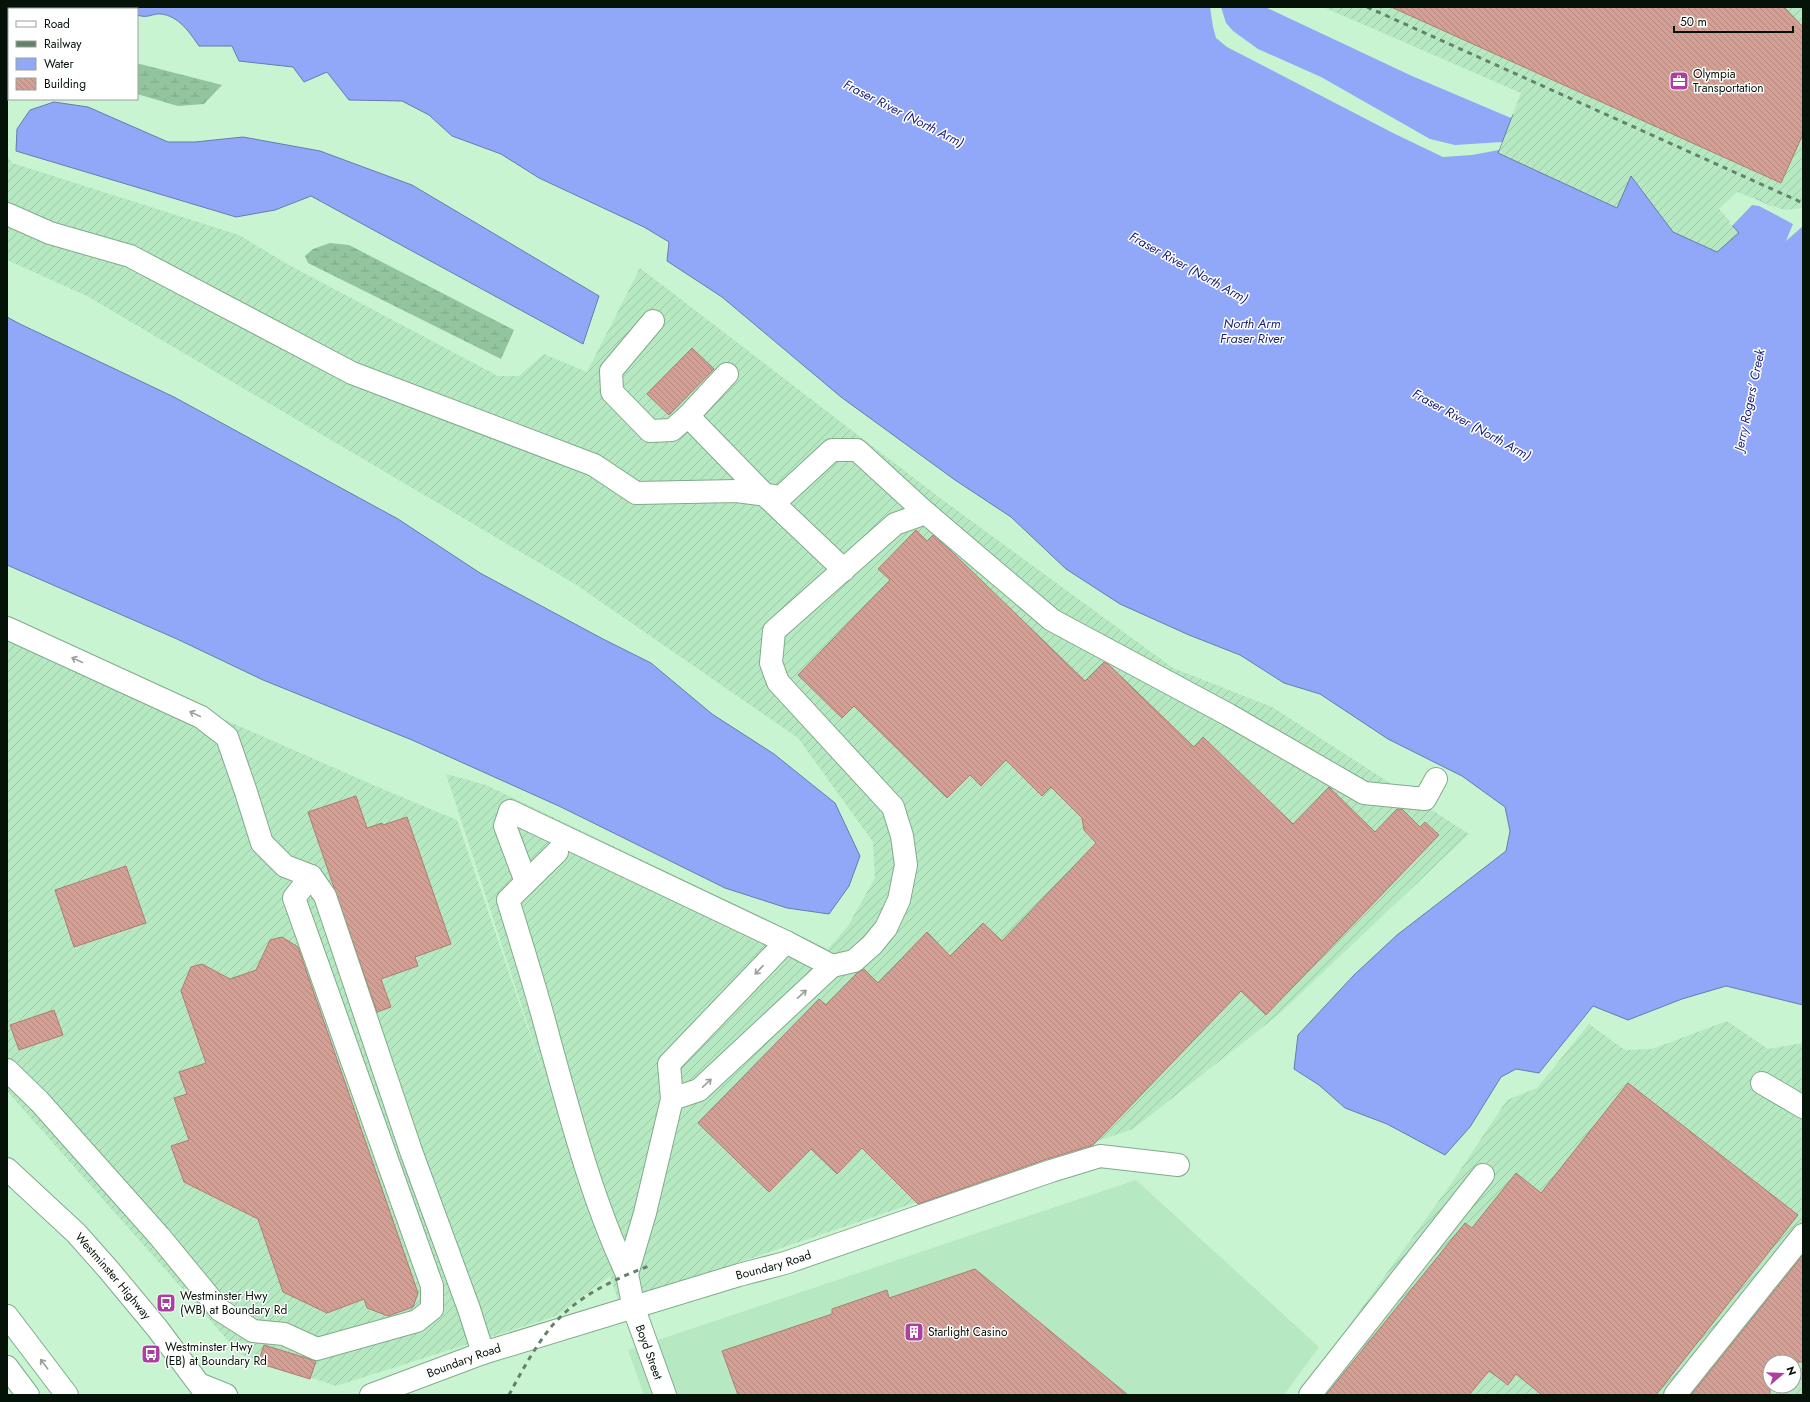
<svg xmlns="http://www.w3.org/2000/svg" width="1810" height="1402" font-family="Jost,sans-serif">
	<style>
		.built { fill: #b6e9c1 }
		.industrial { fill: url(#industrial-furrows); fill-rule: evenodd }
		.wetland { fill: url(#wetland-marsh) }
		.water { fill: #91a8f9; stroke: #677bb0 }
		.pier { fill: #c8f4d1 }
		.building { fill: url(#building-back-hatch); stroke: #af7c72 }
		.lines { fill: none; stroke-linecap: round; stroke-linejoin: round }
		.minor-casing { stroke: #81ab8b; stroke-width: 24 }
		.major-casing { stroke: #81ab8b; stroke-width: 24 }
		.highway-casing { stroke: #81ab8b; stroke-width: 24 }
		.minor { stroke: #fff; stroke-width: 22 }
		.major { stroke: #fff; stroke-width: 22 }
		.highway { stroke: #fff; stroke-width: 22 }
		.rail { stroke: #64816a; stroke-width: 3; stroke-dasharray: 5 5; stroke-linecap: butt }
		.oneway { stroke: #9ba09c }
		.labels { text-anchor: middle; stroke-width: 3; stroke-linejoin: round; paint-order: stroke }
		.poi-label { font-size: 12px; fill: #041207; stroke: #fff; text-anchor: start }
		.street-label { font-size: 12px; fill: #041207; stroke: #fff }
		.water-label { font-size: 13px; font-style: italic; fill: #181c78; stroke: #fff }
	</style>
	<defs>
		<pattern id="industrial-furrows" width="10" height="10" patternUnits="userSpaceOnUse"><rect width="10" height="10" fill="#b6e9c1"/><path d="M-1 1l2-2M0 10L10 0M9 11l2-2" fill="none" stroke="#9bc7a4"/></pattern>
		<pattern id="wetland-marsh" width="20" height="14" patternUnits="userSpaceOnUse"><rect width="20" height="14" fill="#92c59e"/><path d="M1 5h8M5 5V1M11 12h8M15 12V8" fill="none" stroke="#7ca887"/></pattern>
		<pattern id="building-back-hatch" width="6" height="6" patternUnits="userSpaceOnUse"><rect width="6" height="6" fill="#d49f94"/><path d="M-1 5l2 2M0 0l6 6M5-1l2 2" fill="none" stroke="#b4887e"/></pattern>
	</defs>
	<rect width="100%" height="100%" fill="#c8f4d1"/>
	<polygon class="built" points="1136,1180 1319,1347 1284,1395 644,1395 628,1350"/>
	<g class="industrial">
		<polygon points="1323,7 1803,7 1803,208 1784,210 1737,192 1719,209 1740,233 1717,252 1673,232 1632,176 1617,208 1497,153 1521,93"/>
		<polygon points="7,155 12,163 239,235 289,265 498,376 519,376 544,354 587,372 640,268 944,501 1173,668 1272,707 1469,834 1278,1015 1133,1129 619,1303 610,1276 556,1316 336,1386 240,1354 7,1091 7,624 380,788 457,820 551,1096 446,774 486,785 828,949 848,926 875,878 873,842 798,738 575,584 87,296 7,260"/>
		<path d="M 1727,1021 L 1768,1049 L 1803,1043 L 1803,1395 L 1299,1395 L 1453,1181 L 1507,1100 L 1537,1088 L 1589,1024 L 1625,1050 L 1652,1049 ZM 1770,1362 L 1794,1362 L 1794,1386 L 1770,1386 Z"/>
	</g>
	<g class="wetland">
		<polygon points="137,64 140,64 222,85 204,104 178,106 137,94"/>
		<polygon points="330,243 349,245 514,330 501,359 308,263 305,256 313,249"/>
	</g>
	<g class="water">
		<path d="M 87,7 L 1275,7 L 1432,81 L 1513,114 L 1498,153 L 1617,208 L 1631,176 L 1673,232 L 1717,252 L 1739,233 L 1731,224 L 1755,198 L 1803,224 L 1803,1005 L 1726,986 L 1682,999 L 1628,1020 L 1593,1006 L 1539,1073 L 1516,1069 L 1501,1077 L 1470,1127 L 1445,1155 L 1387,1124 L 1345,1108 L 1319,1085 L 1294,1069 L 1298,1035 L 1354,975 L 1397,935 L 1506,851 L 1510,831 L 1505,807 L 1462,776 L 1388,739 L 1320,694 L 1284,683 L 1240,655 L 1189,635 L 1120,604 L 1066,569 L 1011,517 L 955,480 L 841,397 L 722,297 L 667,261 L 669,242 L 644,227 L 539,178 L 501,154 L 452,136 L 429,115 L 402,101 L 349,100 L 327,72 L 304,82 L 293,67 L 239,61 L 232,46 L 199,46 C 190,33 179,16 161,14 C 152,13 149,19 137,15 L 137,9 L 88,9 Z"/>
		<polygon points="54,102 88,107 168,142 195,142 243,137 320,151 412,185 599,296 583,344 311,196 275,210 236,217 16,151 17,129 30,110"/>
		<polygon points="7,317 20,324 174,397 398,519 480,573 603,639 651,663 712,714 774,754 835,803 860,856 849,886 829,914 787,908 725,888 561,807 412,740 263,680 177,639 7,565"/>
	</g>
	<g class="pier">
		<polygon points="1210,7 1221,7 1226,23 1233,31 1258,49 1321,77 1430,139 1455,145 1502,142 1499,150 1472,155 1443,157 1395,134 1227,47 1216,38 1213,27"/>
		<polygon points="1265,7 1280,7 1432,80 1514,112 1511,118 1412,76"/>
		<polygon points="1753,197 1803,222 1803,226 1786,241 1793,224 1759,206 1752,205 1732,226 1729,223"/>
	</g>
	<g class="building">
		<polygon points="1391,7 1784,7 1803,27 1803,134 1781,183"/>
		<polygon points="692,348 714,369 669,415 647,394"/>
		<polygon points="916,530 927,541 933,535 951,551 1085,681 1104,662 1108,664 1194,747 1203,737 1293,824 1329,787 1375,832 1397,809 1402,809 1420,827 1425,822 1439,835 1266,1015 1241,991 1093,1145 1047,1159 918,1204 862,1148 837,1174 811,1149 769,1192 698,1123 819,999 826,1005 857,973 864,969 878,983 927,932 950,956 983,923 1002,941 1096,843 1084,830 1082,818 1051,787 1042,796 1006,760 981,786 970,775 947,798 854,706 842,718 798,675 890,580 878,569"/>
		<polygon points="356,796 367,828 382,823 383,825 407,817 451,944 415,957 418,966 381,979 391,1007 377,1012 308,812"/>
		<polygon points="126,866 146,923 74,947 55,890"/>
		<polygon points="282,937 298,947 418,1293 413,1307 388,1316 367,1308 364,1299 327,1313 283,1292 258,1219 184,1182 171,1146 189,1140 174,1098 187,1094 179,1072 206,1063 181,991 191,967 202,964 230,979 256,970 270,940"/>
		<polygon points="54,1010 63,1035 19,1050 10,1025"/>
		<polygon points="1628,1083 1798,1215 1656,1395 1542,1395 1516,1374 1508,1385 1489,1371 1469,1395 1326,1395 1465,1223 1472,1228 1516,1173 1541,1193"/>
		<polygon points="1803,1255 1803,1362 1770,1362 1770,1395 1691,1395"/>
		<polygon points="975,1269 1128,1395 738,1395 722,1351 832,1314 832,1309 887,1290 889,1298"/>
		<polygon points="264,1345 316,1361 310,1379 258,1363"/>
	</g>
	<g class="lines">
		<defs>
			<g id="minor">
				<polyline points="7,214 50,233 130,256 352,373 594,465 636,493 737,491 781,497 832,450 857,450 926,513"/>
				<polyline points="653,321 611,371 612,392 650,431 672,430 688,416 727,374"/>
				<polyline points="688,416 765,495 844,570"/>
				<polyline points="7,628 201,717 227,737 246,792 262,843 285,866 311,876 325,896 411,1151 469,1309 483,1353"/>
				<path d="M 557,852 L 508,900 C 522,946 537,992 549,1039 C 571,1118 592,1200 627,1274"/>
				<polyline points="526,882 505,826 510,811 786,942 832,966 854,961 872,945 886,928 899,900 906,865 902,836 893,807 778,682 771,663 774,631 895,524 926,513 1052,620 1229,715 1364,793 1425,799 1436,779"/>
				<polyline points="7,1070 39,1101 160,1237 220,1310 253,1331 284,1334 317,1349 417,1321 432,1309 432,1286 294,898 311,876"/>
				<polyline points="1762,1083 1803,1107"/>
				<polyline points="672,1099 699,1090 832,966"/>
				<path id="s1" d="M 371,1395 L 483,1353 L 739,1275 L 785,1263 L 1051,1171 L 1100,1156 L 1178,1165"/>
				<polyline points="665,1395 634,1309 627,1274 645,1213 672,1099 669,1064 786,942"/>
				<polyline points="1310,1395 1483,1175"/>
				<polyline points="1675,1395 1803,1235"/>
			</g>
			<g id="major">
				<path id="s2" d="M 7,1169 L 76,1233 L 108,1269 L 157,1328 L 207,1395"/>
				<polyline points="201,1385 226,1395"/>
			</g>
			<g id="highway">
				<polyline points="7,1316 67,1395"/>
				<polyline points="7,1367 28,1395"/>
			</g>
		</defs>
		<use href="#minor" class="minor-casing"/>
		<use href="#major" class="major-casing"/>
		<use href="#highway" class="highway-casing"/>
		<use href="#minor" class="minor"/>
		<use href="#major" class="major"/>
		<use href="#highway" class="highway"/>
		<g class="rail">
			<polyline points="1367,7 1803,203"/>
			<path d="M 509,1395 C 521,1372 535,1347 551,1327 C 576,1297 614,1279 649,1266"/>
		</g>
	</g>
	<defs><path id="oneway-shaft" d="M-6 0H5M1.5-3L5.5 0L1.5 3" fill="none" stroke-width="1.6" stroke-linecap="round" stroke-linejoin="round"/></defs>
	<g class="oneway">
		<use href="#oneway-shaft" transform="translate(77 660) rotate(-155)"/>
		<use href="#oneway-shaft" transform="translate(195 714) rotate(-155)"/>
		<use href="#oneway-shaft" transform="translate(759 970) rotate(133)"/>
		<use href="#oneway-shaft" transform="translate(802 994) rotate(-43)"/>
		<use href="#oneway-shaft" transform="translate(707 1083) rotate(-43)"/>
		<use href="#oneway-shaft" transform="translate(44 1364) rotate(-127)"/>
	</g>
	<defs>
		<symbol id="office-square" viewBox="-11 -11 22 22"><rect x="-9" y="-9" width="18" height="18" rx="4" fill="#ab40a1" stroke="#fff"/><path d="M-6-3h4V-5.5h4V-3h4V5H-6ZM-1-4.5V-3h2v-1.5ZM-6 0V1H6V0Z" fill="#fff"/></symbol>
		<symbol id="bus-square" viewBox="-11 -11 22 22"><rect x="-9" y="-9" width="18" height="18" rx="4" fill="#ab40a1" stroke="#fff"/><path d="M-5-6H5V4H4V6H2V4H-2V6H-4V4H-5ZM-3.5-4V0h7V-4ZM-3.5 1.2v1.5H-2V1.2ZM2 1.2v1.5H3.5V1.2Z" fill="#fff"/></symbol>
		<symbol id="building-square" viewBox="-11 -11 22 22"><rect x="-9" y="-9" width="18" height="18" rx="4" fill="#ab40a1" stroke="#fff"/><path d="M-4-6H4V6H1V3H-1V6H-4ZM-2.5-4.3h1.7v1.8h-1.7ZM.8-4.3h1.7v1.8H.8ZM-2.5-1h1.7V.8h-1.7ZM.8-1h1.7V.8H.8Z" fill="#fff"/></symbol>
	</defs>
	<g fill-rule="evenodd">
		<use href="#office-square" x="1668" y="70" width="22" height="22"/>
		<use href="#bus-square" x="155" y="1292" width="22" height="22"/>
		<use href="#building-square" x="903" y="1321" width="22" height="22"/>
		<use href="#bus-square" x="140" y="1343" width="22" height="22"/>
	</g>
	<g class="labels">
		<g class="poi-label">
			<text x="1693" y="78">Olympia<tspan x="1693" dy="14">Transportation</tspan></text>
			<text x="180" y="1300">Westminster Hwy<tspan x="180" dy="14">(WB) at Boundary Rd</tspan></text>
			<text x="928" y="1336">Starlight Casino</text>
			<text x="165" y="1351">Westminster Hwy<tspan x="165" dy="14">(EB) at Boundary Rd</tspan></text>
		</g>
		<g class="street-label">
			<text dy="4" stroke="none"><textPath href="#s1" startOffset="423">Boundary Road</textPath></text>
			<text dy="4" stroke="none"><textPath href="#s2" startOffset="151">Westminster Highway</textPath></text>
			<text transform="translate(649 1352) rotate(70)" y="4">Boyd Street</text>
			<text dy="4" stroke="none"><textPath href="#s1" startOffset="99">Boundary Road</textPath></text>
		</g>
		<g class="water-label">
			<text transform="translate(904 113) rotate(27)" y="5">Fraser River (North Arm)</text>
			<text transform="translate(1189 267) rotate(29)" y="5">Fraser River (North Arm)</text>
			<text x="1252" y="328">North Arm<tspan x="1252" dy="15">Fraser River</tspan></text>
			<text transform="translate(1749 400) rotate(-78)" y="5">Jerry Rogers' Creek</text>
			<text transform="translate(1472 424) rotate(29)" y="5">Fraser River (North Arm)</text>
		</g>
	</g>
	<rect width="1810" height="1402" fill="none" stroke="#041207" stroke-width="16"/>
	<rect x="8" y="8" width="130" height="92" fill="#ffffff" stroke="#9ba09c"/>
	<rect x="16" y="21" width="20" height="6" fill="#ffffff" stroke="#9ba09c"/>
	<text x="44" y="28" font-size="12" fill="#041207">Road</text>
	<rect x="16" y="41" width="20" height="6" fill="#64816a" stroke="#9ba09c"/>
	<text x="44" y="48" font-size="12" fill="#041207">Railway</text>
	<rect x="16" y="58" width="20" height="12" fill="#91a8f9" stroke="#9ba09c"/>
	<text x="44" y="68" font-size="12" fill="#041207">Water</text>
	<rect x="16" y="78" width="20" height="12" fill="url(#building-back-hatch)" stroke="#9ba09c"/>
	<text x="44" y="88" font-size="12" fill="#041207">Building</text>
	<g transform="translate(1782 1374) rotate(71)"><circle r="19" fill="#ffffff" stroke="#9ba09c"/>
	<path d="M0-3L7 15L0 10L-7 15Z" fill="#ab40a1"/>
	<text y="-6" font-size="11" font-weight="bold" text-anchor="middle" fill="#041207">N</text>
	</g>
	<path d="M1674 26v6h119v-6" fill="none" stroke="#041207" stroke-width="2"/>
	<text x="1680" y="26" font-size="12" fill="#041207" stroke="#ffffff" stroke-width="3" paint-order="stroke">50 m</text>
</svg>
